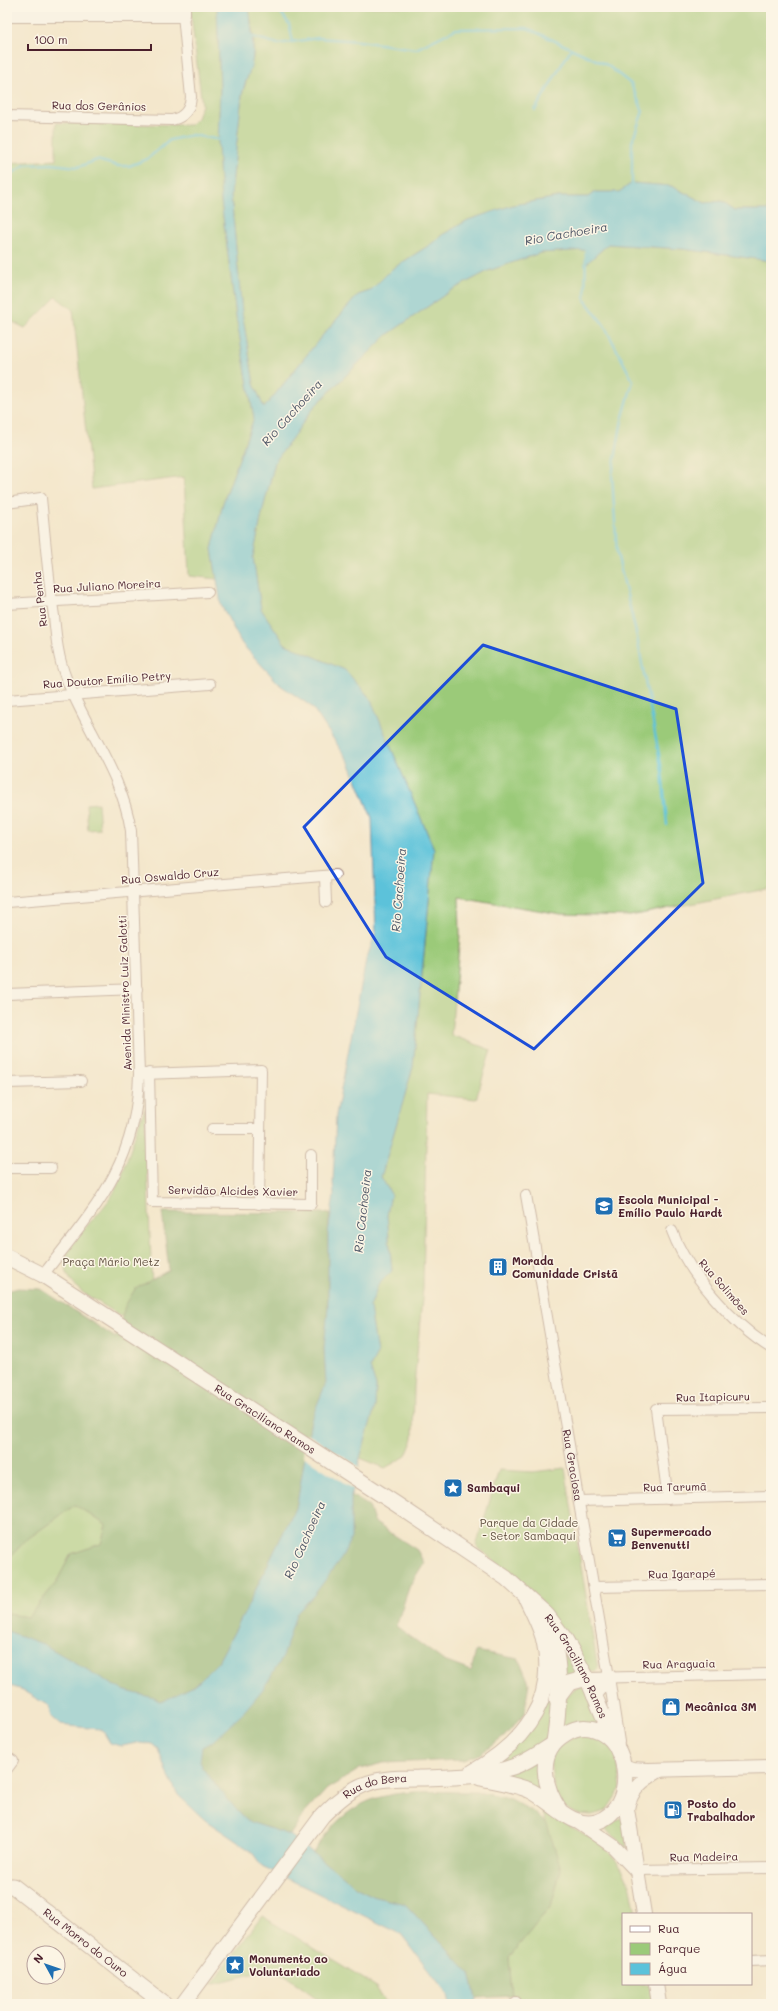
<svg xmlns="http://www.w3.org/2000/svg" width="778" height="2011" font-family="Mali,sans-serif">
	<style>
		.green { fill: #9bca79; stroke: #727452 }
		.forest { fill: #7cae69; stroke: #63664a }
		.water { fill: #5cc2da; stroke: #537082 }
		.pier { fill: #f4e7cc }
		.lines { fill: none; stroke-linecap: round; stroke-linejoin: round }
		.stream { stroke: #5cc2da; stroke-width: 2.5 }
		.street-casing { stroke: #9f837c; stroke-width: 12 }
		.secondary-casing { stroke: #9f837c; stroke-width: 16 }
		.primary-casing { stroke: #9f837c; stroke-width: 17 }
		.street { stroke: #fff; stroke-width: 10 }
		.secondary { stroke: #fff; stroke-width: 14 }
		.primary { stroke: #fff; stroke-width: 15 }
		.marked { fill: none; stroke: #1d4ed8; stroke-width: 3; stroke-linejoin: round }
		.labels { text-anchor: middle; stroke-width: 3; stroke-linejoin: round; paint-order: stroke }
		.street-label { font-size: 11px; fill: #4a1f2b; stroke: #fcf5e5 }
		.poi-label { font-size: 11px; font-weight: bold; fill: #4a1f2b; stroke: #fcf5e5; text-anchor: start }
		.park-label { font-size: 11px; fill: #625242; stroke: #fcf5e5 }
		.water-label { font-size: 12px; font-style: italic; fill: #505868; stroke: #fcf5e5 }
	</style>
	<rect width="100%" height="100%" fill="#fcf5e5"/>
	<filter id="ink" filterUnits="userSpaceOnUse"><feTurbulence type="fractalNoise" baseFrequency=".025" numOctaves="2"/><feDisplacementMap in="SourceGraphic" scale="8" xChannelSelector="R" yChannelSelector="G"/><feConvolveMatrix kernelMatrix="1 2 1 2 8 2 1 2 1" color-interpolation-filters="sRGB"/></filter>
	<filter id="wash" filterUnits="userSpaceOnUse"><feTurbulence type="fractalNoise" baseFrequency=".012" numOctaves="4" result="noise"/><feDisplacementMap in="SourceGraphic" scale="16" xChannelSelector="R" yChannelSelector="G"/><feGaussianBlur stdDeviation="0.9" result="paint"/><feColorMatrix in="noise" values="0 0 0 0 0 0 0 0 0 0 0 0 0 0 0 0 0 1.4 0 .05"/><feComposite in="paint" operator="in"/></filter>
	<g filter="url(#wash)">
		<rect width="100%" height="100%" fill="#f4e7cc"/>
		<g class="green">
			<polygon points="190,7 217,7 220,89 218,144 221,201 236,316 254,418 223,503 212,549 217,579 189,576 184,477 92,489 73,310 56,297 25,328 7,319 7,163 56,160 56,123 190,125 197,118 202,105"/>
			<polygon points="249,7 771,7 771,210 735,210 722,201 705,203 671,186 632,183 619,192 595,192 588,197 558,197 513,205 468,220 442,235 431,244 392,269 370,291 358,295 322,336 264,408 254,384 242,312 231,195 242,95 253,58 254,42"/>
			<polygon points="608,244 682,249 771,261 771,888 630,916 561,914 459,897 460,935 451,1035 491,1050 476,1099 427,1094 423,1288 414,1387 413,1439 406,1456 385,1468 360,1458 375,1407 376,1386 370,1367 377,1354 370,1307 378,1285 392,1271 387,1215 391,1194 381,1177 413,1067 434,849 370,698 345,670 285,644 261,609 253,557 263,509 275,462 314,407 387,335 450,291 488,271 540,253 586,250 586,264"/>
			<polygon points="98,803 100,829 88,830 86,804"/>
			<path d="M 145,1109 L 154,1337 C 136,1326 118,1314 100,1303 C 91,1297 79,1292 73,1283 C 66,1275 63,1262 68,1252 C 79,1230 100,1215 113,1194 C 128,1167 132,1136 145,1109 Z"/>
			<polygon points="565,1468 598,1669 595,1672 589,1671 536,1597 525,1585 476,1546 499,1470 533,1472"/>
			<polygon points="75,1505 106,1525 101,1544 71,1554 56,1583 28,1617 7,1614 7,1560 26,1540"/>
			<polygon points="563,1645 581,1676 564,1684"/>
			<polygon points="555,1677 549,1735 533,1752 492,1768"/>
			<path d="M 585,1685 L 602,1724 L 561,1727 C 562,1707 562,1691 585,1685 Z"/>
			<polygon points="583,1733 597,1734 616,1752 621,1788 606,1811 592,1815 577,1814 564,1807 555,1796 550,1760 556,1747"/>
			<polygon points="543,1756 545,1793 491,1776"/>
			<polygon points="540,1804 564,1823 601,1843 613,1856 622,1869 631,1888 636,1914 623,1914 623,1984 650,1984 655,2004 519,2004 517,1995 512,1996 509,1957 551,1906 561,1869"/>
			<polygon points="621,1818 623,1819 628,1847 601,1826"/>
			<polygon points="262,1916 375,1986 387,2004 325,2004 275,1968 212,1984"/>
		</g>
		<g class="forest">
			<polygon points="162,1212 330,1213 328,1233 328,1308 324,1348 326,1383 311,1420 297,1504 245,1612 218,1662 194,1686 161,1703 154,1698 122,1690 43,1644 7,1631 7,1614 28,1617 56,1583 71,1554 101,1544 106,1525 75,1505 26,1540 7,1560 7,1291 18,1288 41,1289 116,1338 125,1306 135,1289 169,1270"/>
			<polygon points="351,1495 369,1506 374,1522 417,1550 424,1563 410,1585 396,1626 444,1661 471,1671 476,1651 519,1659 529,1683 524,1714 504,1737 480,1754 463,1760 383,1763 360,1769 327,1789 303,1815 290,1835 250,1822 240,1814 203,1769 200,1761 202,1747 213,1741 290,1630 296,1614 314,1595 351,1538"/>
			<path d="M 476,1792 L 510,1799 L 532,1811 L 547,1824 L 561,1869 L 551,1906 L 509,1957 L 512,1996 L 476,1998 L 470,1974 L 405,1904 L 375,1897 L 355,1887 L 348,1880 L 313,1853 C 356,1783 404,1792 476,1792 Z"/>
		</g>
		<path class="water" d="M 217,7 L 249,7 C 251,27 256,48 251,67 C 248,77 244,84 242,95 L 231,195 L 242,312 L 254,384 L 264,408 L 322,336 L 358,295 L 370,291 L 392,269 L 431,244 L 442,235 L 468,220 L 513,205 L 559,197 L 588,197 L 595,192 L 619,192 L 632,183 L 671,186 L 705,203 L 722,201 L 735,210 L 771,210 L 771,261 L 682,249 L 608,244 L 585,265 L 586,250 L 540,253 L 488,271 L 450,291 L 387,335 L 314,407 L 275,462 L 263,509 L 253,557 L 261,609 L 285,644 L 345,670 L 370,698 L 434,849 L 413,1067 L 381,1177 L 391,1194 L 387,1215 L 392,1271 L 378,1285 L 370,1307 L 377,1354 L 370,1367 L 376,1386 L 375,1407 L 360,1458 L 358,1477 L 351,1495 L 351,1538 L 341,1559 L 314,1595 L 296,1614 L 283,1657 L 263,1689 L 241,1715 L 213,1741 L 202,1747 L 200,1761 L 203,1769 L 240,1814 L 250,1822 L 290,1835 L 348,1880 L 355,1887 L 375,1897 L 405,1904 L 470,1974 L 476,1998 L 475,2004 L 450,2004 L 448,1995 L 401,1934 L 262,1866 L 251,1851 L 205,1820 L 178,1795 L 166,1771 L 158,1749 L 152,1744 L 141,1742 L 122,1746 L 110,1743 L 103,1731 L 99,1729 L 60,1725 L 51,1717 L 49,1706 L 20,1689 L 7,1685 L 7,1631 L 43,1644 L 122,1690 L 154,1698 L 161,1702 L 194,1686 L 218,1662 L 245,1612 L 297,1504 L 311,1420 L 326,1383 L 324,1348 L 328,1308 L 328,1233 L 334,1195 L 333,1182 L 336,1115 L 366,960 L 376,932 L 372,818 L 349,762 L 312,707 L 280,685 L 242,644 L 221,605 L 212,549 L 223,503 L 254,418 L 236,316 L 221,201 L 218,144 L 220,89 Z"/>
		<polygon class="pier" points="306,1433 361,1468 355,1490 303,1456"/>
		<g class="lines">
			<g class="stream">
				<polyline points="277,7 289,24 293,42"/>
				<polyline points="250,36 278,44 318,38 359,41 416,49 456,29 527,28 607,65 631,84 643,111 632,142 632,186"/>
				<polyline points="535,110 571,49"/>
				<polyline points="7,177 25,165 52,164 78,167 97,160 118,166 129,166 147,159 170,140 192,135 221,140"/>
				<polyline points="586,247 585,300 604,325 633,381 622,420 612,475 617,553 637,637 662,771 667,825"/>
			</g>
		</g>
	</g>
	<g filter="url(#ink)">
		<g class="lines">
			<defs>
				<g id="street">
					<path d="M 7,116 L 172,120 C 184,117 190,110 191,97 L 183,15"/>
					<path d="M 7,503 L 41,498 C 45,537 48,577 54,616 C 56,637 58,658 66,678 C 86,729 123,776 131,831 L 139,1074 C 137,1164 95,1208 43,1275"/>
					<polyline points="7,604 208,592"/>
					<polyline points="7,700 210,684"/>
					<polyline points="325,876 326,902"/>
					<polyline points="7,902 335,875"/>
					<polyline points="7,994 137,989"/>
					<polyline points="149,1073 152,1202 311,1204 311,1155"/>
					<polyline points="143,1074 261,1070 259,1204"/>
					<polyline points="7,1083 81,1081"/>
					<polyline points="212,1129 260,1129"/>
					<polyline points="7,1168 51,1168"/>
					<path id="s1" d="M 526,1195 L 609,1677 L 619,1742"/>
					<path d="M 672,1231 C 687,1272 733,1325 771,1348"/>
					<polyline points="668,1499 656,1409 771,1408"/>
					<polyline points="579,1501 771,1496"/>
					<polyline points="594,1587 771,1584"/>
					<polyline points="587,1678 771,1674"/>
					<polyline points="7,1757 13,1761 7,1769"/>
					<polyline points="636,1870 771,1868"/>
					<polyline points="751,1961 771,1960"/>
					<polyline points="516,2002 516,2004"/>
				</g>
				<g id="secondary">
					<polyline points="7,15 183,15 183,7"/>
					<polyline points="623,1766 632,1769 648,1770 771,1767"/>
					<polyline points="577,1821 613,1846 636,1870"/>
					<path d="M 644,1914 L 627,1809 C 630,1789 644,1779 660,1770"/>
					<polyline points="656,1984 659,2004"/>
				</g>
				<g id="primary">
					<path id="s2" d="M 7,1257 L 43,1275 L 396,1504 L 506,1578 L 547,1615 L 565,1639 L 587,1678 L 619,1753"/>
					<path d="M 552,1637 C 562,1666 559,1712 554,1742"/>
					<polyline points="594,1695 609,1677"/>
					<polyline points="557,1699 569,1683 587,1678"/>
					<path d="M 471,1773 C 523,1743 559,1701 543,1637 C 539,1624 533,1612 527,1600"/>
					<path d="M 480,1778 C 496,1781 514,1784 529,1790 C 550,1799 571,1829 596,1822 C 638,1809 631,1739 594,1729 C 584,1726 574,1728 565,1734 C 535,1752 544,1787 560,1811"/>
					<path id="s3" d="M 7,1886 L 13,1886 L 164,2004"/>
					<path id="s4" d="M 183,2004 L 322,1816 C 332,1806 342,1796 355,1789 C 374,1778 396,1778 418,1778 C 448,1777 480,1778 509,1768 C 524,1764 538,1754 552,1745"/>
				</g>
			</defs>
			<use href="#street" class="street-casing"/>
			<use href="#secondary" class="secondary-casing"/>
			<use href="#primary" class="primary-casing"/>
			<use href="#street" class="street"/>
			<use href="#secondary" class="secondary"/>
			<use href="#primary" class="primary"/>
		</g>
	</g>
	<path d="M0 0H778V2011H0ZM 483,645 L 676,709 L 703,883 L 534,1049 L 386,957 L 304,827 Z" fill="#f4e7cc" fill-opacity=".55" fill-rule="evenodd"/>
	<path class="marked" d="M 483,645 L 676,709 L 703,883 L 534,1049 L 386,957 L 304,827 Z"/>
	<defs>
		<symbol id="school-square" viewBox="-11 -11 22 22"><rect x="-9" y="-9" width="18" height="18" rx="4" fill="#1f6fb2" stroke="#fcf5e5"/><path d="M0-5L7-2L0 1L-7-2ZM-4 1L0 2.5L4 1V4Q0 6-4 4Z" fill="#fff"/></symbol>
		<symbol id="building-square" viewBox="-11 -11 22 22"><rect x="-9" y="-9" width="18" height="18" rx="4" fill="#1f6fb2" stroke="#fcf5e5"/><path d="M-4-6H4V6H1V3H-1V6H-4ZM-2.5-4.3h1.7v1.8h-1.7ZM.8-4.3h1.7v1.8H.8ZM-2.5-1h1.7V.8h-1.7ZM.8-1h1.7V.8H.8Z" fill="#fff"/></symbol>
		<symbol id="sight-square" viewBox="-11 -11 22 22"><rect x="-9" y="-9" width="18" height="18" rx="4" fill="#1f6fb2" stroke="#fcf5e5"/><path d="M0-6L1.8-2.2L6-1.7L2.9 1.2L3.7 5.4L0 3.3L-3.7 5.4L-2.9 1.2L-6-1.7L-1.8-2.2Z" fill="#fff"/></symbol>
		<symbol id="supermarket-square" viewBox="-11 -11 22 22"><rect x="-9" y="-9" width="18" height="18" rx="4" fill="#1f6fb2" stroke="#fcf5e5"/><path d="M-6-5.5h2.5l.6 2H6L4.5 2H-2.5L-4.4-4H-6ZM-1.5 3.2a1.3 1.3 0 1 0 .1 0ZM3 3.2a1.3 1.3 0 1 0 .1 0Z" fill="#fff"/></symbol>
		<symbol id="shop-square" viewBox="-11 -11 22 22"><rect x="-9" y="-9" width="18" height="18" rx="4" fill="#1f6fb2" stroke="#fcf5e5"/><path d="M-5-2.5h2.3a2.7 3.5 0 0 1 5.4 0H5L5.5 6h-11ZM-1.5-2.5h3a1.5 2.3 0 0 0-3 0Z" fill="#fff"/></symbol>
		<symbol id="fuel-square" viewBox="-11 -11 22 22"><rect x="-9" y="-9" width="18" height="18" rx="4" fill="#1f6fb2" stroke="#fcf5e5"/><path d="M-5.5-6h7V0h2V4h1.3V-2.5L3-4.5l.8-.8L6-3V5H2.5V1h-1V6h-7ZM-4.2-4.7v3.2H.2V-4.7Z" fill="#fff"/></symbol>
	</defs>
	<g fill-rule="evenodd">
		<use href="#school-square" x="593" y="1195" width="22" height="22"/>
		<use href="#building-square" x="487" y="1256" width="22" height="22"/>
		<use href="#sight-square" x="442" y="1477" width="22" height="22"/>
		<use href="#supermarket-square" x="606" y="1527" width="22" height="22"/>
		<use href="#shop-square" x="660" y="1696" width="22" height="22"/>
		<use href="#fuel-square" x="662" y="1799" width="22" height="22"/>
		<use href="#sight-square" x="224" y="1954" width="22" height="22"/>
	</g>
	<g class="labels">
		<g class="street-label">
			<text transform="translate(99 106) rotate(1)" y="4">Rua dos Gerânios</text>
			<text transform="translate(107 586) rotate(-3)" y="4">Rua Juliano Moreira</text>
			<text transform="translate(40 599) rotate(-97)" y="4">Rua Penha</text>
			<text transform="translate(107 680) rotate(-4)" y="4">Rua Doutor Emílio Petry</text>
			<text transform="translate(170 876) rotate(-5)" y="4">Rua Oswaldo Cruz</text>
			<text transform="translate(125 993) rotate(-92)" y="4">Avenida Ministro Luiz Galotti</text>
			<text transform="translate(233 1191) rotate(1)" y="4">Servidão Alcides Xavier</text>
			<text transform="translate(724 1287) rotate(49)" y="4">Rua Solimões</text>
			<text transform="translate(713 1397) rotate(-1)" y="4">Rua Itapicuru</text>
			<text dy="4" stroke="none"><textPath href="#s2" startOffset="305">Rua Graciliano Ramos</textPath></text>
			<text dy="4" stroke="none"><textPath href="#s1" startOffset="274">Rua Graciosa</textPath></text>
			<text transform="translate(675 1487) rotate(-1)" y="4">Rua Tarumã</text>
			<text transform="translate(682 1574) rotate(-1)" y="4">Rua Igarapé</text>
			<text transform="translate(679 1664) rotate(-1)" y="4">Rua Araguaia</text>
			<text dy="4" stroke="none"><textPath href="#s2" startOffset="708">Rua Graciliano Ramos</textPath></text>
			<text dy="4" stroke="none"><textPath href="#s4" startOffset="297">Rua do Bera</textPath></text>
			<text transform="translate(704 1857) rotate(-1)" y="4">Rua Madeira</text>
			<text dy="4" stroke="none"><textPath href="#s3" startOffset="98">Rua Morro do Ouro</textPath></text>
		</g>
		<g class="poi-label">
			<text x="618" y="1204">Escola Municipal -<tspan x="618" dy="13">Emílio Paulo Hardt</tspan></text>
			<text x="512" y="1265">Morada<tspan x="512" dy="13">Comunidade Cristã</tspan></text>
			<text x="467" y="1492">Sambaqui</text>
			<text x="631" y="1536">Supermercado<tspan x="631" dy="13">Benvenutti</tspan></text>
			<text x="685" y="1711">Mecânica 3M</text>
			<text x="687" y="1808">Posto do<tspan x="687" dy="13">Trabalhador</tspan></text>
			<text x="249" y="1963">Monumento ao<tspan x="249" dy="13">Voluntariado</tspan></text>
		</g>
		<g class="park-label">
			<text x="111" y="1266">Praça Mário Metz</text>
			<text x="529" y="1527">Parque da Cidade<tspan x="529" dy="13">- Setor Sambaqui</tspan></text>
		</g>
		<g class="water-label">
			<text transform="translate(566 234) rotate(-10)" y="4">Rio Cachoeira</text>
			<text transform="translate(292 413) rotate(-48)" y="4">Rio Cachoeira</text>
			<text transform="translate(399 890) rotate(-86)" y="4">Rio Cachoeira</text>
			<text transform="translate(363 1211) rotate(-84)" y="4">Rio Cachoeira</text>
			<text transform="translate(305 1540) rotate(-66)" y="4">Rio Cachoeira</text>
		</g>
	</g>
	<rect width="778" height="2011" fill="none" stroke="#fcf5e5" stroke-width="24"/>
	<rect x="622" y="1913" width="130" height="72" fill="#fcf5e5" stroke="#b59f9b"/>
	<rect x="630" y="1926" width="20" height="6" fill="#ffffff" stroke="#b59f9b"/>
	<text x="658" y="1933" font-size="12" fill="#4a1f2b">Rua</text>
	<rect x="630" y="1943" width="20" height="12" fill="#9bca79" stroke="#b59f9b"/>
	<text x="658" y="1953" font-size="12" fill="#4a1f2b">Parque</text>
	<rect x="630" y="1963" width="20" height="12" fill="#5cc2da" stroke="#b59f9b"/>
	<text x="658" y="1973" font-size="12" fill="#4a1f2b">Água</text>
	<g transform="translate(46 1965) rotate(310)"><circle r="19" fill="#fcf5e5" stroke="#b59f9b"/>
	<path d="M0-3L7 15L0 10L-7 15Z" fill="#1f6fb2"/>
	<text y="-6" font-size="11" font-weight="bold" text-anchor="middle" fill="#4a1f2b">N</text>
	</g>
	<path d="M28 44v6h123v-6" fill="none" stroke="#4a1f2b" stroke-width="2"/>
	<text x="34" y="44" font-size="12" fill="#4a1f2b" stroke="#fcf5e5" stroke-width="3" paint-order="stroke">100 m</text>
</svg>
